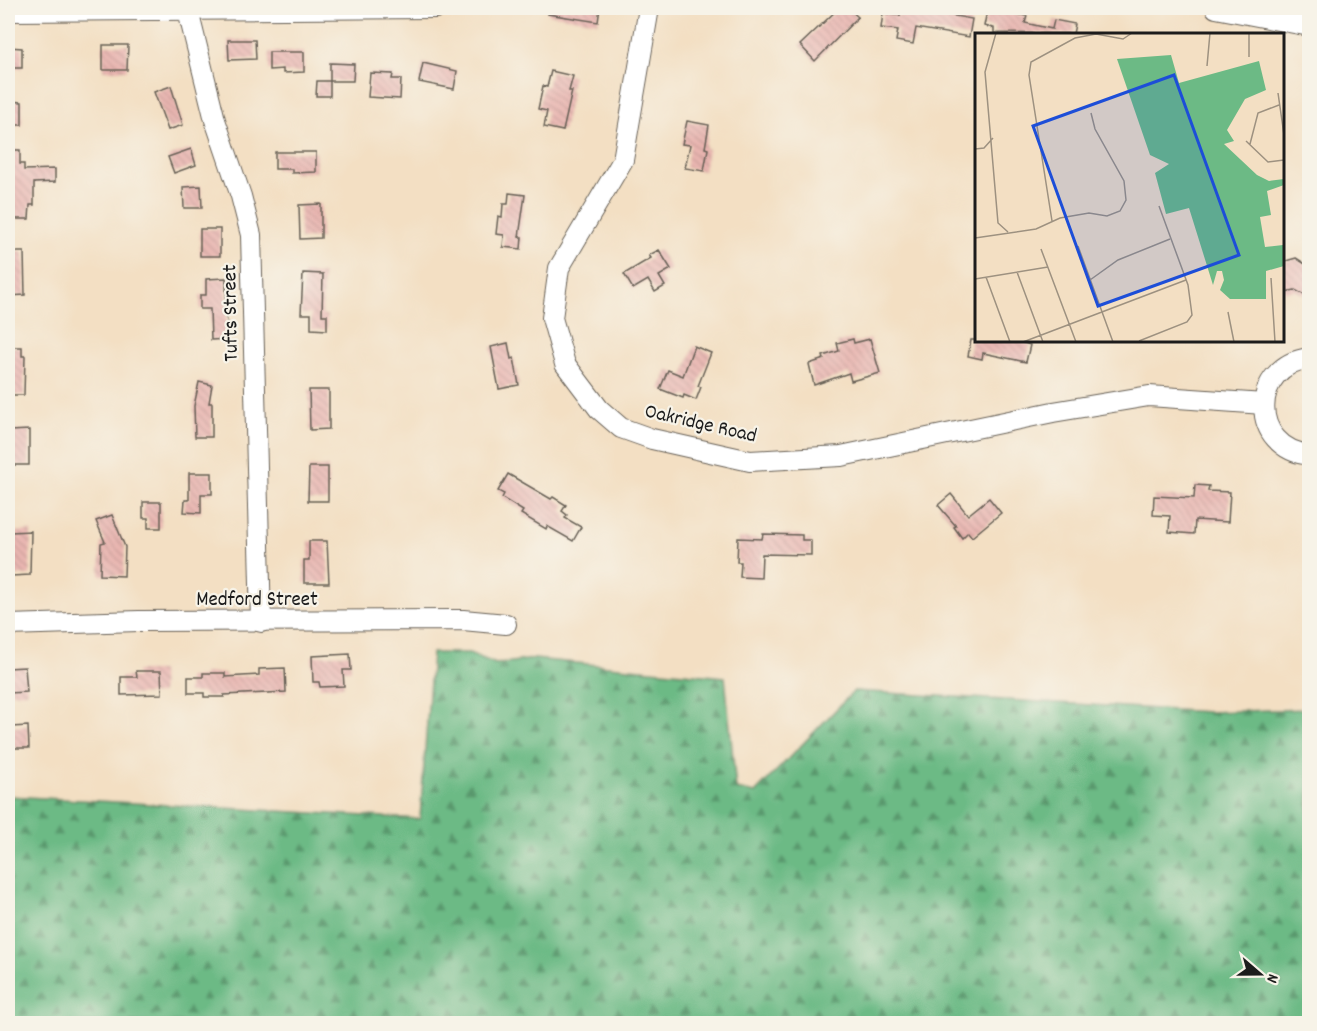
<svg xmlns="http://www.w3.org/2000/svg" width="1317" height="1031" font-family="Dekko,sans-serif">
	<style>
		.forest { fill: url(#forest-firs); stroke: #446b50; stroke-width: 1.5 }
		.building { fill: url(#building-back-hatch) }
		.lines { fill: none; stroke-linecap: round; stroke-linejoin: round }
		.minor-casing { stroke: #676056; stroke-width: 22 }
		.minor { stroke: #fff; stroke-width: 20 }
		.labels { text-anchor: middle; stroke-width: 4.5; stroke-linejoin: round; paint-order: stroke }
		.street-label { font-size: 21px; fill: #1c1c1c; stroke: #f7f3e8 }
		.inset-road { fill: none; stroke: #9d9180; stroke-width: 1.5 }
		.view { fill: #1d4ed8; fill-opacity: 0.15; stroke: #1d4ed8; stroke-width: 3 }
		.inset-edge { fill: none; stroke: #1c1c1c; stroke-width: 3 }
	</style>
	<defs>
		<pattern id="forest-firs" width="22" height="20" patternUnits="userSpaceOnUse" patternTransform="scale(1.5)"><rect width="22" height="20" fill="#6cba85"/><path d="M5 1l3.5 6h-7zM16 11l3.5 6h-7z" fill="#58966c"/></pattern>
		<pattern id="building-back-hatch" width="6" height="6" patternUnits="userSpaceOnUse" patternTransform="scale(1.5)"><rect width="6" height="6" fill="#e9b5b0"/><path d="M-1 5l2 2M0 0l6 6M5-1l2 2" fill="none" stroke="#c79b97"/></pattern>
	</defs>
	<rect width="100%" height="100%" fill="#f7f3e8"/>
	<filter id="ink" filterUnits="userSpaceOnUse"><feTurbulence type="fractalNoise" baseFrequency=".0167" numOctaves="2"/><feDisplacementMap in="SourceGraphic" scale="12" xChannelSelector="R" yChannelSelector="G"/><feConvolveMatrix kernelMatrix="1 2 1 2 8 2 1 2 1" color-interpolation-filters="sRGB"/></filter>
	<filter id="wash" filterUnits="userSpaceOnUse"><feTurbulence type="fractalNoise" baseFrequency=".008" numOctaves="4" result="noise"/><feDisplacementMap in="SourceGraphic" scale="24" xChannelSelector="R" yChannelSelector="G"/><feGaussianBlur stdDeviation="1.35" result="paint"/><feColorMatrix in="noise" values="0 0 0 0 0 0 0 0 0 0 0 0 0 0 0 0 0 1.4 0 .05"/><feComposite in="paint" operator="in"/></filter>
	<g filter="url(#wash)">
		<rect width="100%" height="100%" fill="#f3dfc3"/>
		<polygon class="forest" points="432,653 469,653 496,664 534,659 725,677 736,789 755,793 854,691 1209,712 1309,709 1309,1023 8,1023 8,796 420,819"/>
		<g id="blocks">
			<g class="building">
				<polygon points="548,8 600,8 598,22 548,14"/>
				<polygon points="839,8 848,8 858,17 815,61 800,45"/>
				<polygon points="935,8 950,8 949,15 972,19 969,37 916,28 913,44 896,41 898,30 881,28 883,13 900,16 901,9 934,14"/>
				<polygon points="987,11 997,13 998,11 1027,16 1025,23 1052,29 1054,20 1075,24 1073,34 994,33 994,28 984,26"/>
				<polygon points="228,40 255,40 256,59 229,60"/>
				<polygon points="103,45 128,45 127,70 103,70"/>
				<polygon points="8,47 22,48 22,68 8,68"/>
				<polygon points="269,52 304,52 304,72 283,73 283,69 269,70"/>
				<polygon points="330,63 354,64 353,81 330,81 330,96 316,96 317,81 330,81"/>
				<polygon points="423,63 457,71 454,89 419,82"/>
				<polygon points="551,71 573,76 569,91 572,91 563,131 544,127 547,111 538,109 543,86 547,87"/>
				<polygon points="370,73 393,74 392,79 401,79 400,99 368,97"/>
				<polygon points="171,86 183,125 168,130 154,92"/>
				<polygon points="8,101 22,102 22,125 8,125"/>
				<polygon points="687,121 709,125 705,148 708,149 704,171 685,168 690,145 682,144"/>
				<polygon points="191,149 196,165 174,173 168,157"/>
				<polygon points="8,150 20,150 20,164 24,164 24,170 55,169 55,182 34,183 34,205 30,205 29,219 8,219"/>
				<polygon points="275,152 316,152 316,172 292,173 292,169 275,169"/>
				<polygon points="201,186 202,208 184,208 183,187"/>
				<polygon points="509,193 525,195 519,237 522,237 521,249 503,247 504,235 496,234 498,216 502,217 503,204 508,204"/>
				<polygon points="321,204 321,238 300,239 299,205"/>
				<rect x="200" y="229" width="20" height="27"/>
				<polygon points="659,250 671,269 659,276 665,286 655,292 648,280 633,289 624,274 651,258 649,255"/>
				<polygon points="8,252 24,252 25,295 8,296"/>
				<polygon points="1296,258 1310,267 1310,298 1295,290 1285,292 1285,290 1282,290 1282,262"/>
				<polygon points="303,273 323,274 322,315 327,315 327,330 311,329 311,314 301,314"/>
				<polygon points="226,278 227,339 211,340 210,309 200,309 200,295 206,295 206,279"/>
				<polygon points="853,339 854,343 870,339 880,373 851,381 849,373 814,385 809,364 824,359 823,356 839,351 837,343"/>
				<polygon points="971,340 1016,340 1030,345 1026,362 983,353 982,359 968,356"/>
				<polygon points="508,343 511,359 514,358 519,385 499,389 491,347"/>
				<polygon points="694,346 711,353 698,386 701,387 696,400 684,395 683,398 660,389 668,370 683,376"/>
				<polygon points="8,347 22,347 22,356 25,356 24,395 8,395"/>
				<polygon points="199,382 212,385 209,403 212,403 212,437 195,437 194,406"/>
				<polygon points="309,390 329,390 329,429 310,430"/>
				<polygon points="29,430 29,465 10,465 10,431"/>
				<polygon points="309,467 328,467 328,501 308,501"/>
				<polygon points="189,473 212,473 212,494 201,494 201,513 184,512 185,500 189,500"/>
				<polygon points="508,474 551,499 553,497 566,505 562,511 567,515 565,518 581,527 573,541 547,526 546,529 521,514 523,511 502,498 504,494 498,491"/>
				<polygon points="1195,485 1209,486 1208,491 1230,492 1228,522 1195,520 1194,534 1169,532 1170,516 1153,515 1154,496 1194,498"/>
				<polygon points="951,494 968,515 989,498 1001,513 972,537 968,532 962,538 954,527 956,526 938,505"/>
				<polygon points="143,502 161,502 161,528 148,528 148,518 143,518"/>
				<polygon points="112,515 125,547 124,576 100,575 101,543 105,542 96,521"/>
				<polygon points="31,531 30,575 11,576 10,532"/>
				<polygon points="763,534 802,535 802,540 811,540 811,555 762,554 761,578 740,577 741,562 737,562 738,538 762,539"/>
				<polygon points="309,541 327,541 329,583 304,583 304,560 309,560"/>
				<polygon points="350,654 351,670 343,670 344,686 320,687 319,682 313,682 312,656"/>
				<polygon points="25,667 27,692 8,693 8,668"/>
				<polygon points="285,668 286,692 224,695 224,697 204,697 204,693 188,693 188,677 203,677 203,673 225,673 225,677 259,675 259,669"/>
				<polygon points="136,671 161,671 162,694 121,695 121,677 137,677"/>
				<polygon points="28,726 29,748 14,748 11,727"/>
			</g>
		</g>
	</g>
	<g filter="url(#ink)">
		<use href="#blocks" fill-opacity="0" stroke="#676056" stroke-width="1.5"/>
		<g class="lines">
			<defs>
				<g id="minor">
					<polyline points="649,8 623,160 559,268 552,318 565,364 599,409 621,428 652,439 750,461 841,456 1053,412 1149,396 1264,404"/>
					<polyline points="1216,8 1310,26"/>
					<polyline points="8,11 435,8"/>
					<polyline points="188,11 215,120 241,196 251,235 261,622"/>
					<path d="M 1310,358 C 1249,365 1249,449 1310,455"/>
					<polyline points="8,625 139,621 463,620 506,624"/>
				</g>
			</defs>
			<use href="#minor" class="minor-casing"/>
			<use href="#minor" class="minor"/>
		</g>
	</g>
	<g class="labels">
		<g class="street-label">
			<text transform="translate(229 313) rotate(-91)" y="7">Tufts Street</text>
			<text transform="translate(701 422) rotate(13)" y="7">Oakridge Road</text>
			<text x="257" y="605">Medford Street</text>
		</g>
	</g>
	<g transform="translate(975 33)">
		<rect width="309" height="309" fill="#f3dfc3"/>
		<path d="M 196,22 L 204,50 L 284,28 L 291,57 L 270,66 L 252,97 L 259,108 L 249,111 L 282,142 L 294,148 L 309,146 L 309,152 L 292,158 L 296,182 L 285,184 L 290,214 L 308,212 L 309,220 L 309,233 L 291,238 L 291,266 L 255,266 L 245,257 L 249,247 L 247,238 L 242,238 L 238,252 L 214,175 L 191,181 L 180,140 L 194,131 L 175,122 L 142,26 Z" fill="#6cba85"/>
		<path class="inset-road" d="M 21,0 L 10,39 L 23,190 L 33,199M 274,24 L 274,0M 232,33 L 235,0M 303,60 L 309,102M 271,108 L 293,129 L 309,127M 275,111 L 283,80 L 304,72M 0,116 L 9,115 L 18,105M 77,188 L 54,42 L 56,29 L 100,5 L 121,1 L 148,6 L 157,0M 0,205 L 61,196 L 85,185 L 114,180 L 132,183 L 145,178 L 151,167 L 149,148 L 120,96 L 116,80M 103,213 L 138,309M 66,216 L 101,309M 42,239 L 68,309M 11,244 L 35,309M 296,245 L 300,309M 0,246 L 73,234M 115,247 L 143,227 L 195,206M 253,279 L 259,309M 164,308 L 212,289 L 217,282 L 213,252 L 184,173M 48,309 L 211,247"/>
		<path class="view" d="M 199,42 L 264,222 L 123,273 L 58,93 Z"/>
		<rect width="309" height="309" class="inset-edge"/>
	</g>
	<rect width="1317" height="1031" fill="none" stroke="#f7f3e8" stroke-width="30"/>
	<g transform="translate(1260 974) rotate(110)" stroke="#f7f3e8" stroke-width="4.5" paint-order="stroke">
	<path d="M0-4.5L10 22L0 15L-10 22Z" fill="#1c1c1c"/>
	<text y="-9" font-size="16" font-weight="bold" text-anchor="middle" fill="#1c1c1c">N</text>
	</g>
</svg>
